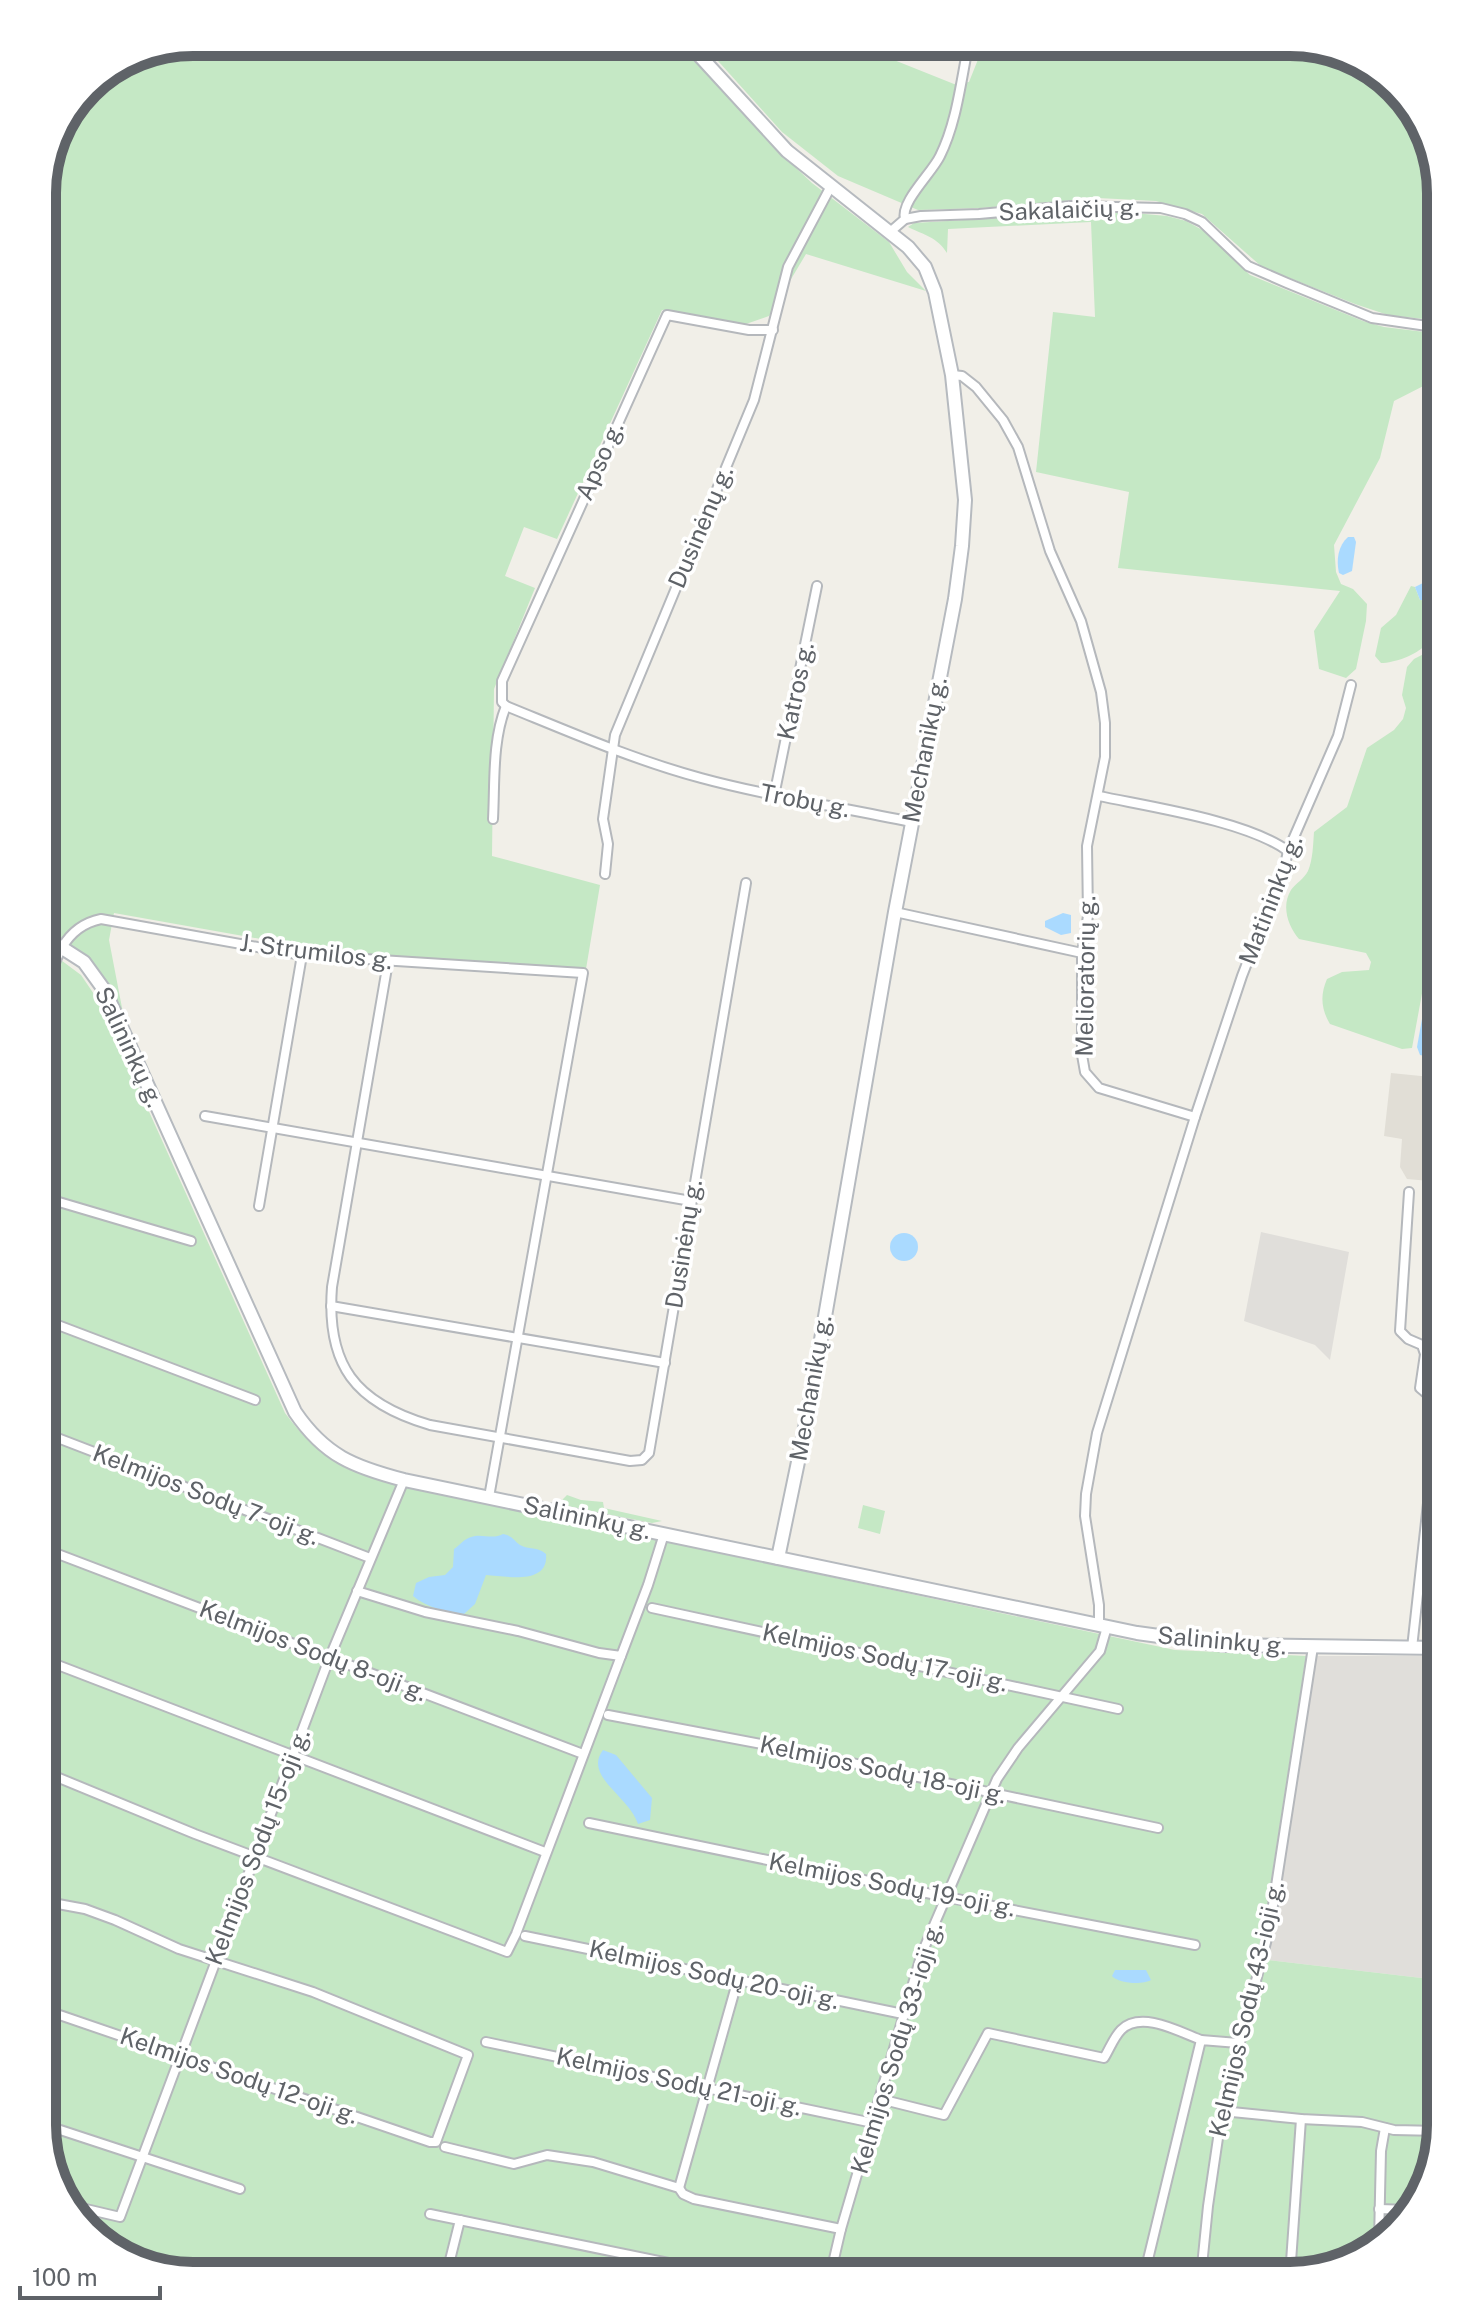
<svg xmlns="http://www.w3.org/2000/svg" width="1483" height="2318" font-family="'Public Sans',sans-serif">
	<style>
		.industrial { fill: #e0deda }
		.education { fill: #e1ded6 }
		.green { fill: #c5e8c5 }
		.water { fill: #aadaff }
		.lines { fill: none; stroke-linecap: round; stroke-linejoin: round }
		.stream { stroke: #aadaff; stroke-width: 3 }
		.street-casing { stroke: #b5b8bc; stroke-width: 12 }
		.secondary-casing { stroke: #b6babf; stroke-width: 16 }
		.street { stroke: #fff; stroke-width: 8 }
		.secondary { stroke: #fff; stroke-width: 12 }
		.labels { text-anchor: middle; stroke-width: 7; stroke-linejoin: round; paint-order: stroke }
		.street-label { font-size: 24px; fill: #5f6368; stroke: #fff }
		.rim { fill: none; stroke: #5f6368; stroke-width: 10 }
	</style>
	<rect width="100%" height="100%" fill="#f1efe8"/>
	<g class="industrial">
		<polygon points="1261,1232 1349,1252 1330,1360 1315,1345 1244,1321"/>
		<polygon points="1306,1656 1441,1656 1441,1945 1434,1945 1430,1979 1259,1959"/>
	</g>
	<polygon class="education" points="1391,1073 1441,1078 1441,1182 1407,1179 1400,1167 1402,1139 1384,1136"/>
	<g class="green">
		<path d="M 193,42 L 678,42 L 777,150 L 812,183 L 889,242 L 907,272 L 926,291 L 806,254 L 769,316 L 746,324 L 662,310 L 557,539 L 524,527 L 505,576 L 535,588 L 494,689 L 492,856 L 600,885 L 586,969 L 371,955 L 300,946 L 114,913 L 109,940 L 123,1013 C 101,971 86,950 42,929 L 42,184 L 87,86 L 136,53 Z"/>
		<polygon points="701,42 849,42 954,84 969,82 985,42 1300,42 1374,68 1425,126 1441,193 1441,321 1388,315 1355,304 1262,267 1202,214 1156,201 1098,198 981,208 918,210 838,176 782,132"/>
		<path d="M 1111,211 L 1167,216 L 1186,221 L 1206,232 L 1250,275 L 1363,321 L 1384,327 L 1441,334 L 1441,377 L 1394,401 L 1380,458 L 1334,545 L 1336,572 L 1341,584 L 1353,589 L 1367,604 L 1366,621 L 1356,669 L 1346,678 L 1319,669 L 1314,631 L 1340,591 L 1118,568 L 1129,492 L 1036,472 L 1053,312 L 1095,317 L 1091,222 L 948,229 L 947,253 C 937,237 924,235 908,227 L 914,223 Z"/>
		<path d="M 1411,586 L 1415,587 L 1420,600 L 1441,602 L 1441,623 C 1431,629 1432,636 1425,645 C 1417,655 1394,663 1381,663 L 1375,656 L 1381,628 L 1396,615 Z"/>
		<path d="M 1441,645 L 1441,905 L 1437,912 L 1412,1048 L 1402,1049 L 1330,1024 C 1321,1009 1320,995 1327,979 L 1342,972 L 1369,970 L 1371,962 L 1366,953 L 1299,939 C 1288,926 1281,906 1291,890 C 1296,883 1304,879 1308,871 C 1313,859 1313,845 1314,832 L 1347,807 L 1367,748 L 1394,730 L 1403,719 L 1406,708 L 1402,695 L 1407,667 L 1414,659 Z"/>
		<path d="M 42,946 L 81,975 L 100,1003 L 285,1413 C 316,1455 343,1471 393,1484 L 1175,1650 L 1306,1656 L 1259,1959 L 1430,1979 L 1434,1944 L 1441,1945 L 1441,2125 L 1421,2201 L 1357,2260 L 1290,2276 L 184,2276 L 110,2251 L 58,2192 L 42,2125 Z"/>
		<polygon points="567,1495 581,1500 603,1502 604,1508 662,1521 652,1523 565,1506 562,1500"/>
		<polygon points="863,1505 885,1511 880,1534 858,1528"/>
	</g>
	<g class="water">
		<path d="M 1348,537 L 1354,537 L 1356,542 L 1352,571 L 1343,575 L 1339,573 C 1336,560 1338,546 1348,537 Z"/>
		<polygon points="1423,583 1441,585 1441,602 1420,600 1415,587"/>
		<polygon points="1441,912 1441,1057 1439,1059 1420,1055 1417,1047"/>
		<polygon points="1063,913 1071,915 1071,933 1061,935 1045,927 1045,921"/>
		<circle cx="904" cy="1247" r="14"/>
		<path d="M 503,1534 C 513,1536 513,1540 520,1545 C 529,1550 537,1546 546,1554 C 549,1586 505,1576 486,1575 L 475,1604 L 464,1614 C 447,1613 426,1607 413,1596 L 416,1583 L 429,1577 L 445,1575 L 453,1567 L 454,1549 C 460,1545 464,1539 471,1537 C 482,1533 492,1540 503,1534 Z"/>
		<path d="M 603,1750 L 616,1755 L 652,1798 L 650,1820 L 638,1824 C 629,1796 583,1776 603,1750 Z"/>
		<path d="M 1115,1970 L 1146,1970 L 1151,1980 C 1143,1985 1119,1984 1112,1976 Z"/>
	</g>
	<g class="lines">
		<polyline class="stream" points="1372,2247 1372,2240"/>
		<defs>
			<g id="street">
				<polyline points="905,219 921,216 979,214 1071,206 1161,208 1185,214 1202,222 1248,266 1287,283 1372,318 1441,328"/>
				<path d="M 890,232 L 905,219 C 900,202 932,173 940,156 C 957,122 961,80 969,42"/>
				<path d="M 773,330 L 749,330 L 667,315 L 502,681 L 502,702 L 506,706 C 570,732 634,760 701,778 C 770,797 841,807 911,822"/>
				<polyline points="952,375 962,376 976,387 1003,420 1018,447 1050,551 1081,621 1101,692 1105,723 1105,757 1087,846 1088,916 1082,953 1082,1055 1085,1072 1099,1088 1195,1117 1097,1433 1086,1494 1085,1516 1099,1605 1099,1625"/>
				<polyline points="774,796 817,586"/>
				<path d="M 1099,796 C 1151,807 1247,821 1288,851"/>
				<path d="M 493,819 C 495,782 492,741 506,706"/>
				<polyline points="605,874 608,844 603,819 615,735 754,400 788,267 830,188"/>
				<polyline points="895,912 1082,953"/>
				<path d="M 388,962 L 332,1287 C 326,1365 355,1403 430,1425 L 630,1461 L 642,1460 L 649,1453 L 746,883"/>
				<path d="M 42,1009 C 52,973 57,928 101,919 L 302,955 L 583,973 L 489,1497"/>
				<polyline points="205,1116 691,1201"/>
				<polyline points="1195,1117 1242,976 1285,865 1288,851 1338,736 1351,685"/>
				<polyline points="1409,1192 1400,1331 1408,1339 1422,1345 1425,1354 1420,1388 1439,1404 1412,1648"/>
				<polyline points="42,1197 191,1241"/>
				<polyline points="259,1206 302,955"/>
				<polyline points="331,1306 665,1363"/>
				<polyline points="42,1319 255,1400"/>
				<polyline points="42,1432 370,1558"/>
				<polyline points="42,1548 583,1754"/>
				<polyline points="357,1591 425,1612 518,1631 599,1653 621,1656 648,1585 664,1534"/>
				<polyline points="652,1608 1118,1709"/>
				<polyline points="42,1659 545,1852"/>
				<polyline points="608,1715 772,1746 1158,1828"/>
				<polyline points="42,1771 195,1834 507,1952 516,1934 621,1656"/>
				<polyline points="589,1823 946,1897 1195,1945"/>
				<polyline points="525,1936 903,2014"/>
				<polyline points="42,2009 430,2142 436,2142 468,2055 313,1992 179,1949 115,1920 85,1909 42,1901"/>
				<polyline points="486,2042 873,2123"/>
				<path d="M 880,2099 L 944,2115 L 988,2033 L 1104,2058 C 1109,2050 1114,2037 1121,2030 C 1141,2010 1180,2032 1201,2040"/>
				<polyline points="1222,2111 1301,2119 1362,2122 1394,2130 1440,2131"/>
				<polyline points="42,2124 240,2189"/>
				<polyline points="445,2147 514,2164 547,2155 593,2162 679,2188 683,2194 694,2199 841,2229"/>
				<polyline points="679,2188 738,1979"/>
				<polyline points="69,2205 120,2217 329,1659 404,1480"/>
				<polyline points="1379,2209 1411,2210"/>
				<polyline points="430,2214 732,2276"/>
				<polyline points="1379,2240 1381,2151 1385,2128"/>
				<polyline points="446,2276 460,2220"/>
				<polyline points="830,2276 841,2229 922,1953 997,1779 1018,1748 1100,1651 1107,1627"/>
				<polyline points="1144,2276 1201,2040 1238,2043"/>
				<polyline points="1201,2276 1208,2206 1222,2111 1269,1931 1313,1647"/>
				<polyline points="1290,2276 1301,2119"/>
			</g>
			<g id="secondary">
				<polyline points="687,42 787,151 908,247 925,267 935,292 952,375 965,500 962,546 955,599 895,912 809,1409 778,1558"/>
				<path d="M 42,935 L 84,962 L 105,991 L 295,1412 C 325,1456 354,1467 404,1480 L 1137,1633 L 1225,1645 L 1441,1648"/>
			</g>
		</defs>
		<use href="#street" class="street-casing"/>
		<use href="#secondary" class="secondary-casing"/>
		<use href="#street" class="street"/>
		<use href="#secondary" class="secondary"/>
	</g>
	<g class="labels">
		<g class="street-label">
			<text transform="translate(1069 210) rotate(-2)" y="8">Sakalaičių g.</text>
			<text transform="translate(600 461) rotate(-66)" y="8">Apso g.</text>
			<text transform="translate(701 527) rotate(-67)" y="8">Dusinėnų g.</text>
			<text transform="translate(796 691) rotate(-78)" y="8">Katros g.</text>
			<text transform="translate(925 750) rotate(-79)" y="8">Mechanikų g.</text>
			<text transform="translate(805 801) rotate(11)" y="8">Trobų g.</text>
			<text transform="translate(1271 900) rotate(-69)" y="8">Matininkų g.</text>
			<text transform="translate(316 952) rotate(7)" y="8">J. Strumilos g.</text>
			<text transform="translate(1086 976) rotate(-89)" y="8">Melioratorių g.</text>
			<text transform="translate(129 1047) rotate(65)" y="8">Salininkų g.</text>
			<text transform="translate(684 1244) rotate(-81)" y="8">Dusinėnų g.</text>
			<text transform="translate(811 1388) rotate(-80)" y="8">Mechanikų g.</text>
			<text transform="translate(206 1495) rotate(21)" y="8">Kelmijos Sodų 7-oji g.</text>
			<text transform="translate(587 1518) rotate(12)" y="8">Salininkų g.</text>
			<text transform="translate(1222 1641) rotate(5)" y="8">Salininkų g.</text>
			<text transform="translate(313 1651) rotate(21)" y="8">Kelmijos Sodų 8-oji g.</text>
			<text transform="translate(885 1658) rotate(12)" y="8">Kelmijos Sodų 17-oji g.</text>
			<text transform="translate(883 1770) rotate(12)" y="8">Kelmijos Sodų 18-oji g.</text>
			<text transform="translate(258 1847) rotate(-69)" y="8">Kelmijos Sodų 15-oji g.</text>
			<text transform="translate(892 1885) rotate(11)" y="8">Kelmijos Sodų 19-oji g.</text>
			<text transform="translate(714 1975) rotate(12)" y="8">Kelmijos Sodų 20-oji g.</text>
			<text transform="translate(1247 2009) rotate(-77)" y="8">Kelmijos Sodų 43-ioji g.</text>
			<text transform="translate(897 2048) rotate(-73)" y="8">Kelmijos Sodų 33-ioji g.</text>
			<text transform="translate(239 2076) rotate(19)" y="8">Kelmijos Sodų 12-oji g.</text>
			<text transform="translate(679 2082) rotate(12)" y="8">Kelmijos Sodų 21-oji g.</text>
		</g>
	</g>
	<path d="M0 0H1483V2318H0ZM193 56H1290A137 137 0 0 1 1427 193V2125A137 137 0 0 1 1290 2262H193A137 137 0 0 1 56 2125V193A137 137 0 0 1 193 56Z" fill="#fff" fill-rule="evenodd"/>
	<path class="rim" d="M193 56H1290A137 137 0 0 1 1427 193V2125A137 137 0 0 1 1290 2262H193A137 137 0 0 1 56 2125V193A137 137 0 0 1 193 56Z"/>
	<path d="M20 2286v12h140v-12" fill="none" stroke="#5f6368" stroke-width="4"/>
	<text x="32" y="2286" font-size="24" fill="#5f6368" stroke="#ffffff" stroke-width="6" paint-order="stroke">100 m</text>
</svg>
